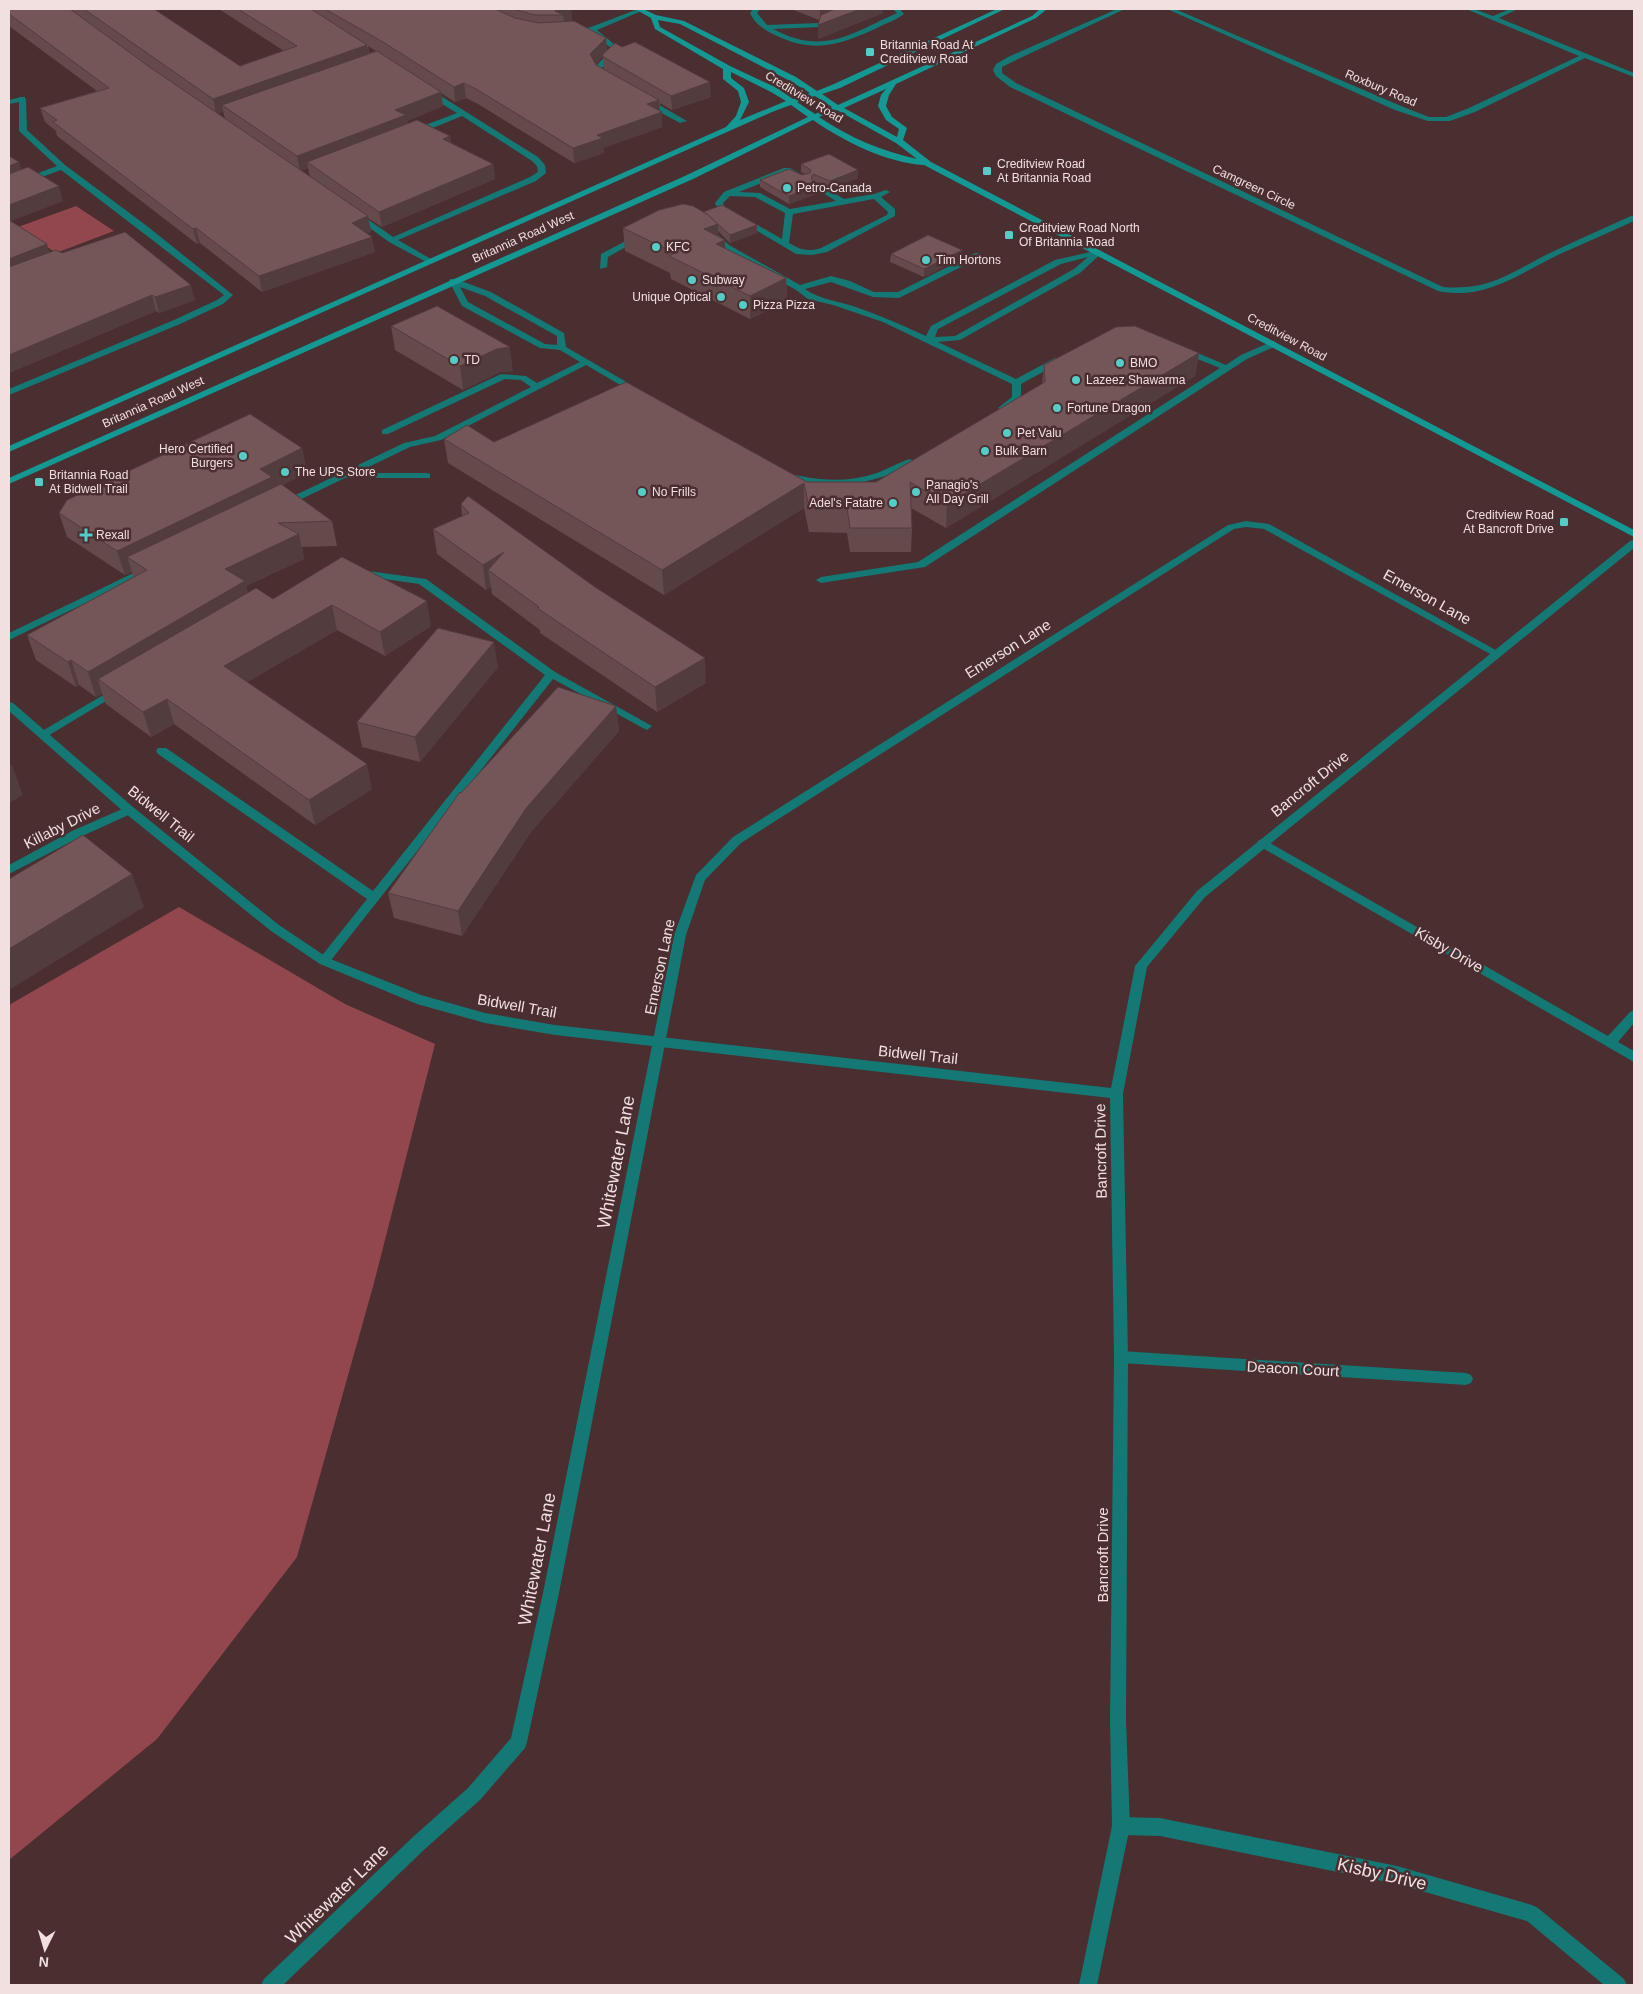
<svg xmlns="http://www.w3.org/2000/svg" width="1643" height="1994" font-family="Arial,sans-serif">
	<style>
		.green { fill: #92474f }
		.lines { fill: none; stroke-linecap: round; stroke-linejoin: round }
		.service { fill: #147875; fill-rule: evenodd }
		.minor { fill: #147875; fill-rule: evenodd }
		.tertiary { fill: #147875; fill-rule: evenodd }
		.secondary { fill: #139894; fill-rule: evenodd }
		.wall { fill: #654a4c; fill-rule: evenodd }
		.shaded-wall { fill: #523c3e }
		.building { fill: #755658; stroke: #523c3e }
		.poi-dot { fill: #54cdc8; stroke: #4a2e30; stroke-width: 2 }
		.labels { text-anchor: middle; stroke-width: 5; stroke-linejoin: round; paint-order: stroke }
		.far-poi-label { font-size: 12px; fill: #f2dfe0; stroke: #4a2e30; text-anchor: start }
		.far-street-label { font-size: 12px; fill: #f2dfe0; stroke: #4a2e30 }
		.street-label { font-size: 15px; fill: #f2dfe0; stroke: #4a2e30 }
		.near-street-label { font-size: 18px; fill: #f2dfe0; stroke: #4a2e30 }
	</style>
	<rect width="100%" height="100%" fill="#4a2e30"/>
	<g class="green">
		<polygon points="76,206 114,231 56,253 18,227"/>
		<polygon points="179,907 345,1004 435,1044 374,1283 297,1557 157,1739 9,1860 9,1005"/>
	</g>
	<g class="lines">
		<g class="service">
			<polygon points="638,9 644,10 597,30 620,49 615,56 601,69 608,78 601,80 593,69 612,49 591,31 573,34 570,32 591,27"/>
			<path d="M 753,9 L 760,9 L 757,13 L 767,25 L 819,23 L 855,9 L 864,9 L 820,27 L 773,29 C 824,56 850,34 897,13 L 893,9 L 900,9 L 904,14 C 897,20 886,23 877,28 C 840,45 814,54 775,35 C 764,30 755,24 750,13 Z"/>
			<polygon points="427,91 433,91 538,157 545,165 546,173 536,181 398,240 431,259 431,263 428,263 389,242 352,215 359,213 393,237 530,177 538,172 537,166 532,161 462,116 418,134 412,134 412,130 457,113 427,95"/>
			<polygon points="19,97 26,99 27,130 65,165 147,226 233,295 223,304 180,324 9,395 9,389 174,320 217,300 224,295 61,170 9,189 9,184 57,166 19,131"/>
			<polygon points="643,99 649,99 687,121 680,123 643,103"/>
			<path d="M 784,168 L 790,168 L 806,177 L 802,179 L 787,173 L 739,192 L 760,193 L 790,209 L 836,201 L 813,187 L 813,183 L 816,183 L 844,199 L 874,194 L 886,190 L 890,192 L 881,197 L 895,209 L 895,216 L 827,252 L 812,255 L 796,254 L 717,207 L 715,203 L 724,192 ZM 730,196 L 755,197 L 785,213 L 782,239 L 724,206 L 723,203 ZM 874,199 L 888,212 L 887,215 L 821,248 C 808,252 801,250 789,243 L 793,214 Z"/>
			<path d="M 710,233 L 716,233 L 729,245 L 800,285 L 831,276 L 850,281 L 874,292 L 898,292 L 975,253 L 981,253 L 981,257 L 899,298 L 873,297 L 831,282 L 805,289 C 819,299 837,301 853,306 C 879,315 902,325 926,336 L 931,326 L 1055,260 L 1099,250 L 1103,252 L 1080,273 L 960,340 L 938,342 L 1016,379 L 1055,358 L 1061,358 L 1061,362 L 1021,384 C 1022,401 1019,405 1003,411 L 998,408 L 1012,397 L 1012,384 L 883,322 L 833,305 L 808,299 L 796,290 L 723,249 L 710,237 ZM 1088,257 L 1074,269 L 955,336 L 935,337 L 938,329 L 1061,264 Z"/>
			<polygon points="635,236 642,238 608,257 607,267 600,269 601,254"/>
			<path d="M 450,279 L 456,279 L 491,292 L 564,333 L 566,347 L 642,391 L 640,393 L 634,393 L 586,365 L 441,440 L 410,447 L 356,473 L 427,473 L 430,474 L 430,478 L 345,478 L 287,506 L 281,506 L 281,502 L 404,443 L 435,436 L 531,387 L 521,380 L 505,379 L 388,434 L 382,434 L 382,430 L 501,374 L 526,376 L 537,383 L 580,362 L 560,350 L 540,348 L 462,306 L 449,281 ZM 460,287 L 485,296 L 557,336 L 557,345 L 545,344 L 468,302 Z"/>
			<polygon points="1273,341 1276,342 1276,346 1247,359 925,567 821,583 816,580 821,577 918,562 1220,368 1180,352 1180,348 1186,348 1226,365 1241,355"/>
			<path d="M 910,459 L 915,462 L 913,464 C 880,481 845,489 808,484 C 800,482 788,481 782,476 L 787,473 C 817,481 847,483 877,473 C 888,469 899,462 910,459 Z"/>
			<polygon points="148,566 153,569 152,571 9,640 9,633"/>
			<polygon points="361,570 426,579 555,672 652,726 647,730 643,728 553,679 328,964 320,964 318,961 320,958 367,899 158,754 156,751 158,748 166,748 373,891 545,675 419,584 357,575 357,571"/>
			<polygon points="117,687 122,690 121,692 46,737 42,738 37,734"/>
		</g>
		<g class="minor">
			<path d="M 1117,9 L 1125,9 L 1014,61 L 1002,67 L 1002,73 L 1016,83 L 1443,287 C 1493,291 1512,271 1554,251 C 1579,239 1605,228 1631,216 L 1634,216 L 1634,221 C 1610,232 1585,243 1560,254 C 1520,273 1485,301 1438,291 L 1010,87 L 996,76 L 993,70 L 996,64 L 1008,57 Z"/>
			<polygon points="1167,9 1175,9 1401,106 1429,117 1446,117 1469,108 1579,56 1466,9 1474,9 1493,16 1510,9 1518,9 1499,18 1634,73 1634,77 1585,58 1475,112 1450,121 1428,121 1395,110"/>
			<polygon points="22,97 25,97 25,101 9,104 9,100"/>
			<polygon points="1246,521 1269,524 1501,653 1500,655 1492,655 1264,529 1246,527 1234,529 741,843 705,880 686,935 559,1593 527,1742 525,1748 480,1800 426,1848 283,1985 261,1985 264,1979 414,1836 468,1788 511,1738 543,1593 674,935 696,875 733,837 1228,525"/>
			<polygon points="129,806 135,810 133,813 80,837 9,874 9,865 72,831"/>
			<polygon points="1263,839 1608,1036 1630,1012 1634,1010 1634,1023 1618,1042 1634,1051 1634,1062 1259,846 1257,843 1259,840"/>
			<polygon points="1121,1351 1466,1373 1471,1375 1473,1379 1471,1383 1466,1385 1121,1363 1116,1361 1114,1357 1116,1353"/>
			<polygon points="1121,1817 1160,1818 1397,1866 1532,1905 1538,1908 1624,1979 1627,1985 1604,1985 1527,1921 1397,1884 1160,1836 1121,1835 1115,1832 1112,1826 1115,1820"/>
		</g>
		<polygon class="tertiary" points="1634,540 1634,548 1205,897 1147,967 1123,1094 1128,1357 1126,1721 1130,1826 1097,1985 1079,1985 1112,1826 1110,1721 1114,1357 1110,1098 555,1035 485,1023 417,1004 320,964 271,931 125,813 9,711 9,702 13,703 133,807 279,925 328,958 421,995 485,1013 555,1025 1111,1088 1135,966 1197,891 1630,541"/>
		<path class="secondary" d="M 635,9 L 643,9 L 656,15 L 684,21 L 796,77 L 817,91 L 834,84 L 997,9 L 1005,9 L 840,88 L 822,94 L 838,105 L 1032,16 L 1040,9 L 1047,9 L 1036,18 L 896,84 L 889,95 L 886,106 L 892,117 L 907,128 L 903,140 L 931,162 L 1634,530 L 1634,537 L 924,165 C 887,163 843,141 813,120 L 693,179 L 9,484 L 9,478 L 687,175 L 808,117 L 791,105 L 772,112 L 9,452 L 9,446 L 726,127 L 736,116 L 741,102 L 738,91 L 723,79 L 723,69 L 655,29 L 651,18 ZM 658,20 L 680,24 L 790,81 L 810,93 L 793,99 L 777,88 L 730,66 L 660,27 ZM 731,72 L 771,92 L 786,101 L 740,120 L 749,102 L 744,88 L 731,78 ZM 886,89 L 881,95 L 878,106 L 886,120 L 899,129 L 897,137 L 844,108 ZM 815,96 L 832,107 L 815,114 L 797,102 ZM 837,110 L 896,143 L 917,159 C 882,151 850,138 819,117 Z"/>
	</g>
	<g class="wall">
		<path d="M 9,9 L 154,9 L 240,66 L 284,51 L 219,9 L 571,9 L 572,20 L 567,21 L 606,38 L 607,51 L 711,97 L 672,110 L 660,103 L 660,112 L 662,112 L 662,127 L 603,148 L 604,153 L 574,163 L 478,104 L 466,98 L 455,102 L 441,93 L 443,106 L 407,121 L 408,124 L 450,136 L 451,143 L 493,164 L 495,179 L 382,227 L 368,218 L 371,232 L 367,233 L 375,252 L 262,292 L 200,243 L 197,244 L 57,136 L 56,131 L 45,122 L 40,108 L 97,91 L 9,26 ZM 120,46 L 181,89 L 151,68 ZM 368,46 L 376,51 L 369,53 ZM 603,56 L 604,69 L 596,64 ZM 223,111 L 225,119 L 217,114 ZM 308,168 L 310,177 L 301,171 Z"/>
		<polygon points="791,9 883,9 883,13 818,39 819,20"/>
		<polygon points="9,156 19,162 21,170 63,201 10,221 47,244 49,252 62,253 195,300 159,313 156,311 9,373"/>
		<polygon points="801,164 858,178 830,189 814,182 819,185 819,193 789,204 760,187 760,180 805,174 801,172"/>
		<polygon points="703,212 757,233 730,243 718,231 718,236 725,248 786,278 787,301 750,319 671,279 670,273 625,251 623,228"/>
		<polygon points="962,250 962,258 924,277 890,262 891,254"/>
		<polygon points="391,326 513,371 500,372 463,390 395,350"/>
		<polygon points="1199,353 1195,376 946,528 911,508 912,528 911,552 850,552 847,533 809,532 804,508 664,595 448,463 444,439 494,442 807,482 876,482 1042,384 1044,365"/>
		<polygon points="302,448 307,473 282,485 332,521 337,546 302,547 304,559 246,586 248,593 273,599 342,557 431,626 385,656 337,630 247,682 372,789 315,825 174,724 151,737 106,704 102,694 96,697 79,685 76,687 36,660 27,635 133,577 132,572 125,575 67,537 59,513"/>
		<polygon points="461,504 706,683 657,712 540,633 540,630 492,594 491,587 486,590 437,554 433,529 462,516"/>
		<polygon points="498,667 420,762 362,747 357,722"/>
		<polygon points="616,706 619,731 531,832 462,936 394,918 388,893 461,793"/>
	</g>
	<g class="shaded-wall">
		<polygon points="561,9 571,9 572,20 564,22 563,15 555,11"/>
		<polygon points="820,9 850,9 820,21"/>
		<polygon points="860,9 883,9 883,13 818,39 818,25"/>
		<polygon points="606,38 607,52 602,55 603,56 591,69 590,54"/>
		<polygon points="367,45 370,60 222,105 223,111 216,114 213,99"/>
		<polygon points="710,82 711,97 672,110 671,96"/>
		<polygon points="464,83 466,98 455,102 454,87"/>
		<polygon points="441,92 443,106 407,121 408,130 307,162 308,168 300,171 297,156 395,110"/>
		<polygon points="659,100 660,113 662,112 662,127 603,148 604,153 574,163 573,148 597,135 647,104"/>
		<polygon points="450,136 452,151 443,139"/>
		<polygon points="19,162 23,177 9,182 9,166"/>
		<polygon points="493,164 495,179 382,227 379,212"/>
		<polygon points="858,170 858,178 830,189 830,181"/>
		<polygon points="819,185 819,193 789,204 789,196"/>
		<polygon points="59,186 63,201 9,222 9,205"/>
		<polygon points="368,216 371,232 355,238 352,223"/>
		<polygon points="718,224 718,243 725,240 726,263 704,229"/>
		<polygon points="757,225 757,233 730,243 730,235"/>
		<polygon points="196,228 200,243 197,244 193,229"/>
		<polygon points="372,237 375,252 262,292 259,276"/>
		<polygon points="47,244 51,259 9,276 9,259"/>
		<polygon points="962,250 962,258 924,277 924,269"/>
		<polygon points="786,278 787,301 750,319 750,296"/>
		<polygon points="191,285 195,300 159,313 155,297"/>
		<polygon points="152,295 156,311 9,373 9,355"/>
		<polygon points="510,347 513,371 500,372 463,390 460,366 497,349"/>
		<polygon points="1199,353 1195,376 946,528 947,504"/>
		<polygon points="302,448 307,473 275,489 127,557 132,572 125,575 117,551 260,469"/>
		<polygon points="804,483 804,508 664,595 662,570"/>
		<polygon points="299,534 304,559 246,586 251,606 98,679 102,694 96,697 88,672 225,569"/>
		<polygon points="504,552 488,570 491,587 486,590 483,565"/>
		<polygon points="427,601 431,626 385,656 380,632"/>
		<polygon points="332,605 337,630 231,691 224,666"/>
		<polygon points="494,642 498,667 420,762 415,737"/>
		<polygon points="705,658 706,683 657,712 655,687"/>
		<polygon points="71,660 79,685 76,687 68,662"/>
		<polygon points="167,699 174,724 151,737 143,712"/>
		<polygon points="616,706 619,731 531,832 462,936 458,911 527,807"/>
		<polygon points="367,764 372,789 315,825 309,800"/>
		<polygon points="12,765 23,795 9,803 9,766"/>
		<polygon points="132,874 144,907 9,990 9,949"/>
	</g>
	<g class="building">
		<polygon points="9,9 70,9 151,68 368,216 352,223 372,237 259,276 196,228 193,229 53,122 57,120 40,108 109,88 9,14"/>
		<polygon points="84,9 154,9 240,66 297,46 238,9 311,9 367,45 213,99"/>
		<polygon points="325,9 495,9 515,18 539,23 574,21 606,38 590,54 596,65 659,100 647,104 662,112 597,135 603,138 573,148 476,89 464,83 454,87 383,42"/>
		<polygon points="513,9 561,9 555,11 563,15 535,15"/>
		<polygon points="835,9 860,9 818,25 821,15"/>
		<polygon points="635,42 710,82 671,96 605,58 602,55 615,43 622,47"/>
		<polygon points="377,51 441,92 395,110 406,115 297,156 222,105"/>
		<polygon points="417,120 450,136 443,139 493,164 379,212 307,162"/>
		<polygon points="829,154 858,170 830,181 813,174 811,179 819,185 789,196 760,180 789,169 802,175 810,173 811,170 801,164"/>
		<polygon points="9,156 19,162 9,166"/>
		<polygon points="28,167 59,186 9,205 9,174"/>
		<polygon points="683,204 693,206 707,214 718,224 704,229 725,240 716,244 786,278 750,296 669,256 675,253 623,228 659,210"/>
		<polygon points="722,205 757,225 730,235 707,214 703,212"/>
		<polygon points="9,220 47,244 9,259"/>
		<polygon points="125,232 191,285 155,297 152,295 9,355 9,267 56,250 62,253"/>
		<polygon points="928,235 962,250 924,269 891,254"/>
		<polygon points="437,306 510,347 497,349 460,366 391,326"/>
		<polygon points="1135,326 1199,353 947,504 910,482 912,528 850,528 847,508 809,507 804,483 662,570 444,439 467,425 494,442 626,382 807,482 876,482 1045,382 1044,365 1116,327"/>
		<polygon points="250,414 302,448 260,469 272,477 117,551 59,513 67,500"/>
		<polygon points="281,484 332,521 278,523 299,534 225,569 245,581 88,672 71,660 68,662 27,635 147,570 127,557"/>
		<polygon points="468,496 595,587 705,658 655,687 537,608 539,607 488,570 504,552 483,565 433,529 469,513 461,504"/>
		<polygon points="342,557 427,601 380,632 332,605 224,666 367,764 309,800 167,699 143,712 98,679 256,588 273,599"/>
		<polygon points="438,628 494,642 415,737 357,722"/>
		<polygon points="558,687 616,706 527,807 458,911 388,893 460,792 461,793"/>
		<polygon points="83,835 132,874 9,949 9,879"/>
	</g>
	<g class="poi-dot">
		<rect x="865" y="47" width="10" height="10" rx="2.5"/>
		<rect x="982" y="166" width="10" height="10" rx="2.5"/>
		<circle cx="787" cy="188" r="5"/>
		<rect x="1004" y="230" width="10" height="10" rx="2.5"/>
		<circle cx="656" cy="247" r="5"/>
		<circle cx="926" cy="260" r="5"/>
		<circle cx="692" cy="280" r="5"/>
		<circle cx="721" cy="297" r="5"/>
		<circle cx="743" cy="305" r="5"/>
		<circle cx="454" cy="360" r="5"/>
		<circle cx="1120" cy="363" r="5"/>
		<circle cx="1076" cy="380" r="5"/>
		<circle cx="1057" cy="408" r="5"/>
		<circle cx="1007" cy="433" r="5"/>
		<circle cx="985" cy="451" r="5"/>
		<circle cx="243" cy="456" r="5"/>
		<circle cx="285" cy="472" r="5"/>
		<rect x="34" y="477" width="10" height="10" rx="2.5"/>
		<circle cx="642" cy="492" r="5"/>
		<circle cx="916" cy="492" r="5"/>
		<circle cx="893" cy="503" r="5"/>
		<rect x="1559" y="517" width="10" height="10" rx="2.5"/>
		<path d="M83.5 527.5h5v5h5v5h-5v5h-5v-5h-5v-5h5z"/>
	</g>
	<g class="labels">
		<g class="far-poi-label">
			<text x="880" y="49">Britannia Road At<tspan x="880" dy="14">Creditview Road</tspan></text>
			<text x="997" y="168">Creditview Road<tspan x="997" dy="14">At Britannia Road</tspan></text>
			<text x="797" y="192">Petro-Canada</text>
			<text x="1019" y="232">Creditview Road North<tspan x="1019" dy="14">Of Britannia Road</tspan></text>
			<text x="666" y="251">KFC</text>
			<text x="936" y="264">Tim Hortons</text>
			<text x="702" y="284">Subway</text>
			<text x="711" y="301" text-anchor="end">Unique Optical</text>
			<text x="753" y="309">Pizza Pizza</text>
			<text x="464" y="364">TD</text>
			<text x="1130" y="367">BMO</text>
			<text x="1086" y="384">Lazeez Shawarma</text>
			<text x="1067" y="412">Fortune Dragon</text>
			<text x="1017" y="437">Pet Valu</text>
			<text x="233" y="453" text-anchor="end">Hero Certified<tspan x="233" dy="14">Burgers</tspan></text>
			<text x="995" y="455">Bulk Barn</text>
			<text x="295" y="476">The UPS Store</text>
			<text x="49" y="479">Britannia Road<tspan x="49" dy="14">At Bidwell Trail</tspan></text>
			<text x="926" y="489">Panagio's<tspan x="926" dy="14">All Day Grill</tspan></text>
			<text x="652" y="496">No Frills</text>
			<text x="883" y="507" text-anchor="end">Adel's Fatatre</text>
			<text x="1554" y="519" text-anchor="end">Creditview Road<tspan x="1554" dy="14">At Bancroft Drive</tspan></text>
			<text x="96" y="539">Rexall</text>
		</g>
		<g class="far-street-label">
			<text transform="translate(1381 88) rotate(23)" y="4">Roxbury Road</text>
			<text transform="translate(804 97) rotate(31)" y="4">Creditview Road</text>
			<text transform="translate(1254 187) rotate(25)" y="4">Camgreen Circle</text>
			<text transform="translate(523 237) rotate(-24)" y="4">Britannia Road West</text>
			<text transform="translate(1287 337) rotate(28)" y="4">Creditview Road</text>
			<text transform="translate(153 402) rotate(-24)" y="4">Britannia Road West</text>
		</g>
		<g class="street-label">
			<text transform="translate(1427 597) rotate(29)" y="5">Emerson Lane</text>
			<text transform="translate(1008 649) rotate(-32)" y="5">Emerson Lane</text>
			<text transform="translate(1310 784) rotate(-39)" y="5">Bancroft Drive</text>
			<text transform="translate(161 814) rotate(39)" y="5">Bidwell Trail</text>
			<text transform="translate(62 826) rotate(-27)" y="5">Killaby Drive</text>
			<text transform="translate(1449 950) rotate(30)" y="5">Kisby Drive</text>
			<text transform="translate(660 967) rotate(-78)" y="5">Emerson Lane</text>
			<text transform="translate(517 1006) rotate(10)" y="5">Bidwell Trail</text>
			<text transform="translate(918 1055) rotate(6)" y="5">Bidwell Trail</text>
			<text transform="translate(1101 1151) rotate(-91)" y="5">Bancroft Drive</text>
			<text transform="translate(1293 1369) rotate(3)" y="5">Deacon Court</text>
			<text transform="translate(1103 1555) rotate(-90)" y="5">Bancroft Drive</text>
		</g>
		<g class="near-street-label">
			<text transform="translate(616 1162) rotate(-79)" y="6">Whitewater Lane</text>
			<text transform="translate(537 1559) rotate(-79)" y="6">Whitewater Lane</text>
			<text transform="translate(1382 1874) rotate(13)" y="6">Kisby Drive</text>
			<text transform="translate(337 1894) rotate(-44)" y="6">Whitewater Lane</text>
		</g>
	</g>
	<rect width="1643" height="1994" fill="none" stroke="#f2dfe0" stroke-width="20"/>
	<g transform="translate(45 1949) rotate(185)" stroke="#4a2e30" stroke-width="4" paint-order="stroke">
	<path d="M0-4L9 19L0 12L-9 19Z" fill="#f2dfe0"/>
	<text y="-8" font-size="14" font-weight="bold" text-anchor="middle" fill="#f2dfe0">N</text>
	</g>
</svg>
